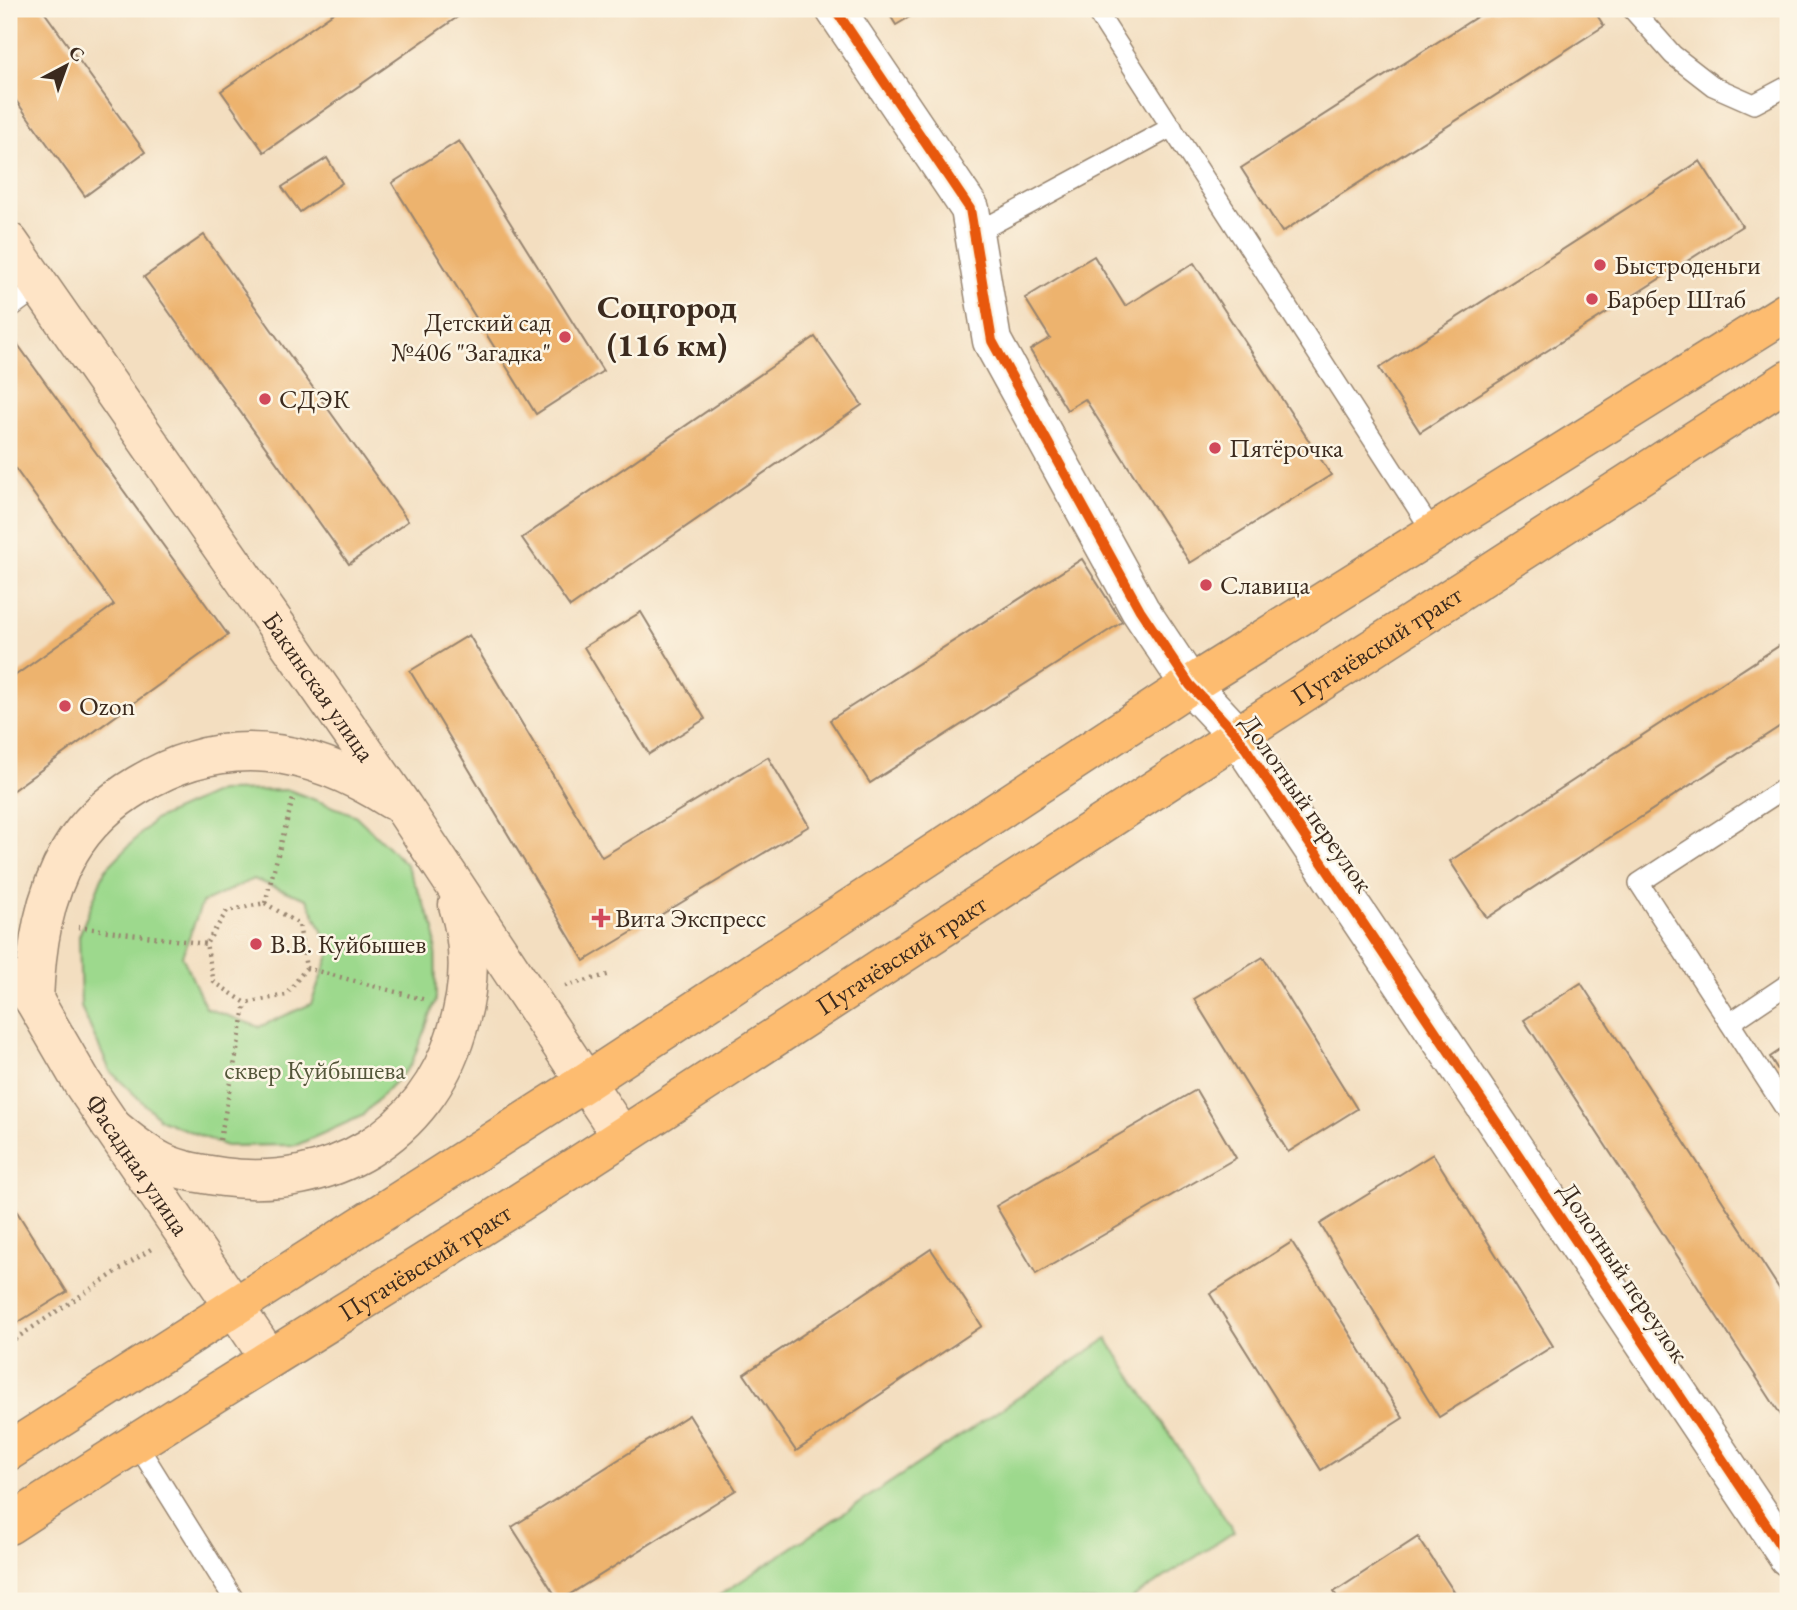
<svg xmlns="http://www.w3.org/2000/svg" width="1797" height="1610" font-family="'EB Garamond',serif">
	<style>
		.green { fill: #9dd98d; stroke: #6c8256; stroke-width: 2; fill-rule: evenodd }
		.building { fill: #edb36e }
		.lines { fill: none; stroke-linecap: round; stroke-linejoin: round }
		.lane-casing { stroke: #97846f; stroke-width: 22 }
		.street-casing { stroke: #97846f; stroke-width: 41 }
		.secondary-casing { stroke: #97846f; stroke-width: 41 }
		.primary-casing { stroke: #97846f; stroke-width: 41 }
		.path { stroke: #97846f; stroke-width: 4.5; stroke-dasharray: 2 5; stroke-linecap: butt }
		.lane { stroke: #fff; stroke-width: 19 }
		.street { stroke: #fff; stroke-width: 38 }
		.secondary { stroke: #fee4c6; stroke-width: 38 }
		.primary { stroke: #fdbc70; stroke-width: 38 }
		.cycleway-casing { stroke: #fcf5e5; stroke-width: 15 }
		.cycleway { stroke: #e8590c; stroke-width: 10 }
		.poi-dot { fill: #d1495b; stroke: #fcf5e5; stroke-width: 2.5 }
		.labels { text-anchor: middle; stroke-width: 5; stroke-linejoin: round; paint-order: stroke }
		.poi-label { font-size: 26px; fill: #3b2a1e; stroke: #fcf5e5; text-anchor: start }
		.street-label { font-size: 26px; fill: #3b2a1e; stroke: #fcf5e5 }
		.park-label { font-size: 26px; fill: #54563a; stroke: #fcf5e5 }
		.district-label { font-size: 33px; font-weight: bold; fill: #3b2a1e; stroke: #fcf5e5 }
	</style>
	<rect width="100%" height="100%" fill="#fcf5e5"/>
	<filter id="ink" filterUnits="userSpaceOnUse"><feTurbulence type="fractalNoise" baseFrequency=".0143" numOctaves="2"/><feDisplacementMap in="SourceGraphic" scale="14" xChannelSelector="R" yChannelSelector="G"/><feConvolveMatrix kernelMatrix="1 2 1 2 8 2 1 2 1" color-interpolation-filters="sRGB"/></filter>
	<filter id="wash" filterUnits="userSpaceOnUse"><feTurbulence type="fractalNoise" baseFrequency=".00686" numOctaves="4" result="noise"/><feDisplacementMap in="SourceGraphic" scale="28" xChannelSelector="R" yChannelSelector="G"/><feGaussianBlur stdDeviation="1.57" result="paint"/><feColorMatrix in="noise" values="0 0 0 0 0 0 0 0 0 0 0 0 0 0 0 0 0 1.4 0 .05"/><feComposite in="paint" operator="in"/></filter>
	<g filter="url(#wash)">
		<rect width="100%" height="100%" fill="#f3dec0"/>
		<g class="green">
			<path d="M 289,790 L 355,815 L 406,864 L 435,929 L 436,1000 L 411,1065 L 362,1116 L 297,1145 L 226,1146 L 161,1120 L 110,1071 L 81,1007 L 79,936 L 105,870 L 154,820 L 219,791 ZM 253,879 L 307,899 L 331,950 L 311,1004 L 259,1027 L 206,1008 L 182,956 L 202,903 Z"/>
			<polygon points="1107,1339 1234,1532 1128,1601 711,1601"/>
		</g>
		<g id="blocks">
			<g class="building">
				<polygon points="9,9 42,9 145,152 85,196 9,91"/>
				<polygon points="339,9 469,9 264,152 221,91"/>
				<polygon points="886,9 923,9 896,25"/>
				<polygon points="1489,9 1593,9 1604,26 1282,232 1241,168"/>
				<polygon points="459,141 603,371 536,414 392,183"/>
				<polygon points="327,158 342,183 300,212 282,187"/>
				<polygon points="1700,161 1742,226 1420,432 1379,368"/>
				<polygon points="204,235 408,521 349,564 144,277"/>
				<polygon points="1094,256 1125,306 1194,263 1331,475 1190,563 1085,399 1067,410 1030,350 1050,338 1025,298"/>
				<polygon points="815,337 862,405 570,607 522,538"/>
				<polygon points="16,342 228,635 9,793 9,680 114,605 9,460 9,347"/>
				<polygon points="1082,559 1122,622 870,783 830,720"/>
				<polygon points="641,612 705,719 649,754 584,647"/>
				<polygon points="469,635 602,857 768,757 809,826 584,961 410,671"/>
				<polygon points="1788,640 1788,721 1487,918 1450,861"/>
				<polygon points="1263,957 1357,1109 1288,1152 1194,999"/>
				<polygon points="1581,983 1788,1302 1788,1426 1524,1020"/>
				<polygon points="1788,1045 1788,1086 1770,1057"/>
				<polygon points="1196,1090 1236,1158 1036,1274 996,1206"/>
				<polygon points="1433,1154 1553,1346 1439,1417 1320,1224"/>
				<polygon points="9,1199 67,1292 9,1328"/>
				<polygon points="1292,1242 1403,1418 1321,1470 1210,1294"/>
				<polygon points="931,1249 982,1326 796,1451 744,1374"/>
				<polygon points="689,1415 736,1490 559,1601 512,1527"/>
				<polygon points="1418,1537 1460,1601 1340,1601 1334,1592"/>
			</g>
		</g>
	</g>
	<g filter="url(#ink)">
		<use href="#blocks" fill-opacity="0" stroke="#97846f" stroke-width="2"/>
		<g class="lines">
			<defs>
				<g id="lane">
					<polyline points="1095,9 1434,534"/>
					<polyline points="1632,9 1673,55 1713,86 1754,104 1788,86"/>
					<polyline points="974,234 1172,127"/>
					<polyline points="9,309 40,286"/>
					<polyline points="1788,786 1639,883 1788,1113"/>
					<polyline points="1730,1023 1788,984"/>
					<polyline points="135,1441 235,1601"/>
				</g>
				<polyline id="street" points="835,9 970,209 992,341 1140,610 1190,685 1236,734 1788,1557"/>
				<g id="secondary">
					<path id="s1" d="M 9,242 L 403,807 L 622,1137"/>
					<path id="s2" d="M 19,981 L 34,1000 L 81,1081 L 269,1358"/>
					<path d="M 34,1000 C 36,948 43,897 70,851 C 86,824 111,801 138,785 C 225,732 310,747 392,800"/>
					<path d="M 110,1125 C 126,1139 142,1152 162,1162 C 181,1171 202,1174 223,1177 C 330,1191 426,1136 457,1031 C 470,990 472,947 458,905"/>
				</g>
				<g id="primary">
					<polyline points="9,1451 584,1083 1190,685 1788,311"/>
					<path id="s3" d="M 9,1525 C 210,1392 418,1270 620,1138 C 1009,885 1397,630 1788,380"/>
				</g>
			</defs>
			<use href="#lane" class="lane-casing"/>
			<use href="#street" class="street-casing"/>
			<use href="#secondary" class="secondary-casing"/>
			<use href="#primary" class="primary-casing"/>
			<g class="path">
				<polygon points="265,903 299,924 306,968 286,995 246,1003 214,982 206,944 227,911"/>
				<polyline points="265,903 294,795"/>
				<polyline points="78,927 206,944"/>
				<polyline points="306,968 426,1000"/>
				<polyline points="565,986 611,974"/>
				<polyline points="220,1140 246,1003"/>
				<polyline points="9,1343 151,1249"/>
			</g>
			<use href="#lane" class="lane"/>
			<use href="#street" class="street"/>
			<use href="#secondary" class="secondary"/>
			<use href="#primary" class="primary"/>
			<defs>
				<polyline id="cycleway" points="835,9 970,209 992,341 1140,610 1190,685 1236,734 1788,1557"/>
			</defs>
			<use href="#cycleway" class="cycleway-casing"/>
			<use href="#cycleway" class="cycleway"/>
		</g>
	</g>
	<g class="poi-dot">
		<circle cx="1600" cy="265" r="7"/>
		<circle cx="1592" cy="299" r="7"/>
		<circle cx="565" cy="337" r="7"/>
		<circle cx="265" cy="399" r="7"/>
		<circle cx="1215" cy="448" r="7"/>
		<circle cx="1206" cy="585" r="7"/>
		<circle cx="65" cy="706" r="7"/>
		<path d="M597.5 907.5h7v7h7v7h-7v7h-7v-7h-7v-7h7z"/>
		<circle cx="256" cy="944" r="7"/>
	</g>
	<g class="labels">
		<g class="poi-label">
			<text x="1614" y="274">Быстроденьги</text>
			<text x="1606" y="308">Барбер Штаб</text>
			<text x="551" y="331" text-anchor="end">Детский сад<tspan x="551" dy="30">№406 "Загадка"</tspan></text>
			<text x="279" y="408">СДЭК</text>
			<text x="1229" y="457">Пятёрочка</text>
			<text x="1220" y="594">Славица</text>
			<text x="79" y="715">Ozon</text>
			<text x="615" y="927">Вита Экспресс</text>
			<text x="270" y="953">В.В. Куйбышев</text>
		</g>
		<g class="street-label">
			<text dy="9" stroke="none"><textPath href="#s3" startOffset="1626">Пугачёвский тракт</textPath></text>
			<text dy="9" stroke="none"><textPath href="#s1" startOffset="542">Бакинская улица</textPath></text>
			<text transform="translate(1307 803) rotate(55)" y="9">Долотный переулок</text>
			<text dy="9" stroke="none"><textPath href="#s3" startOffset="1059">Пугачёвский тракт</textPath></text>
			<text dy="9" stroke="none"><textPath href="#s2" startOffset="219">Фасадная улица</textPath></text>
			<text dy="9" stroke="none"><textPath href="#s3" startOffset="492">Пугачёвский тракт</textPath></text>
			<text transform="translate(1624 1272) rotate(56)" y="9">Долотный переулок</text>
		</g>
		<g class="park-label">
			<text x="315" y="1079">сквер Куйбышева</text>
		</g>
		<g class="district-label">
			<text x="667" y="318">Соцгород<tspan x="667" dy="38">(116 км)</tspan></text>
		</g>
	</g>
	<rect width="1797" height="1610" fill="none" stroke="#fcf5e5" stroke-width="35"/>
	<g transform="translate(66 66) rotate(41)" stroke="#fcf5e5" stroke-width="5" paint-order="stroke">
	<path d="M0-5L12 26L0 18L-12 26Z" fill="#3b2a1e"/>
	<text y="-10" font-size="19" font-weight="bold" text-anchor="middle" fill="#3b2a1e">С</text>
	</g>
</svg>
